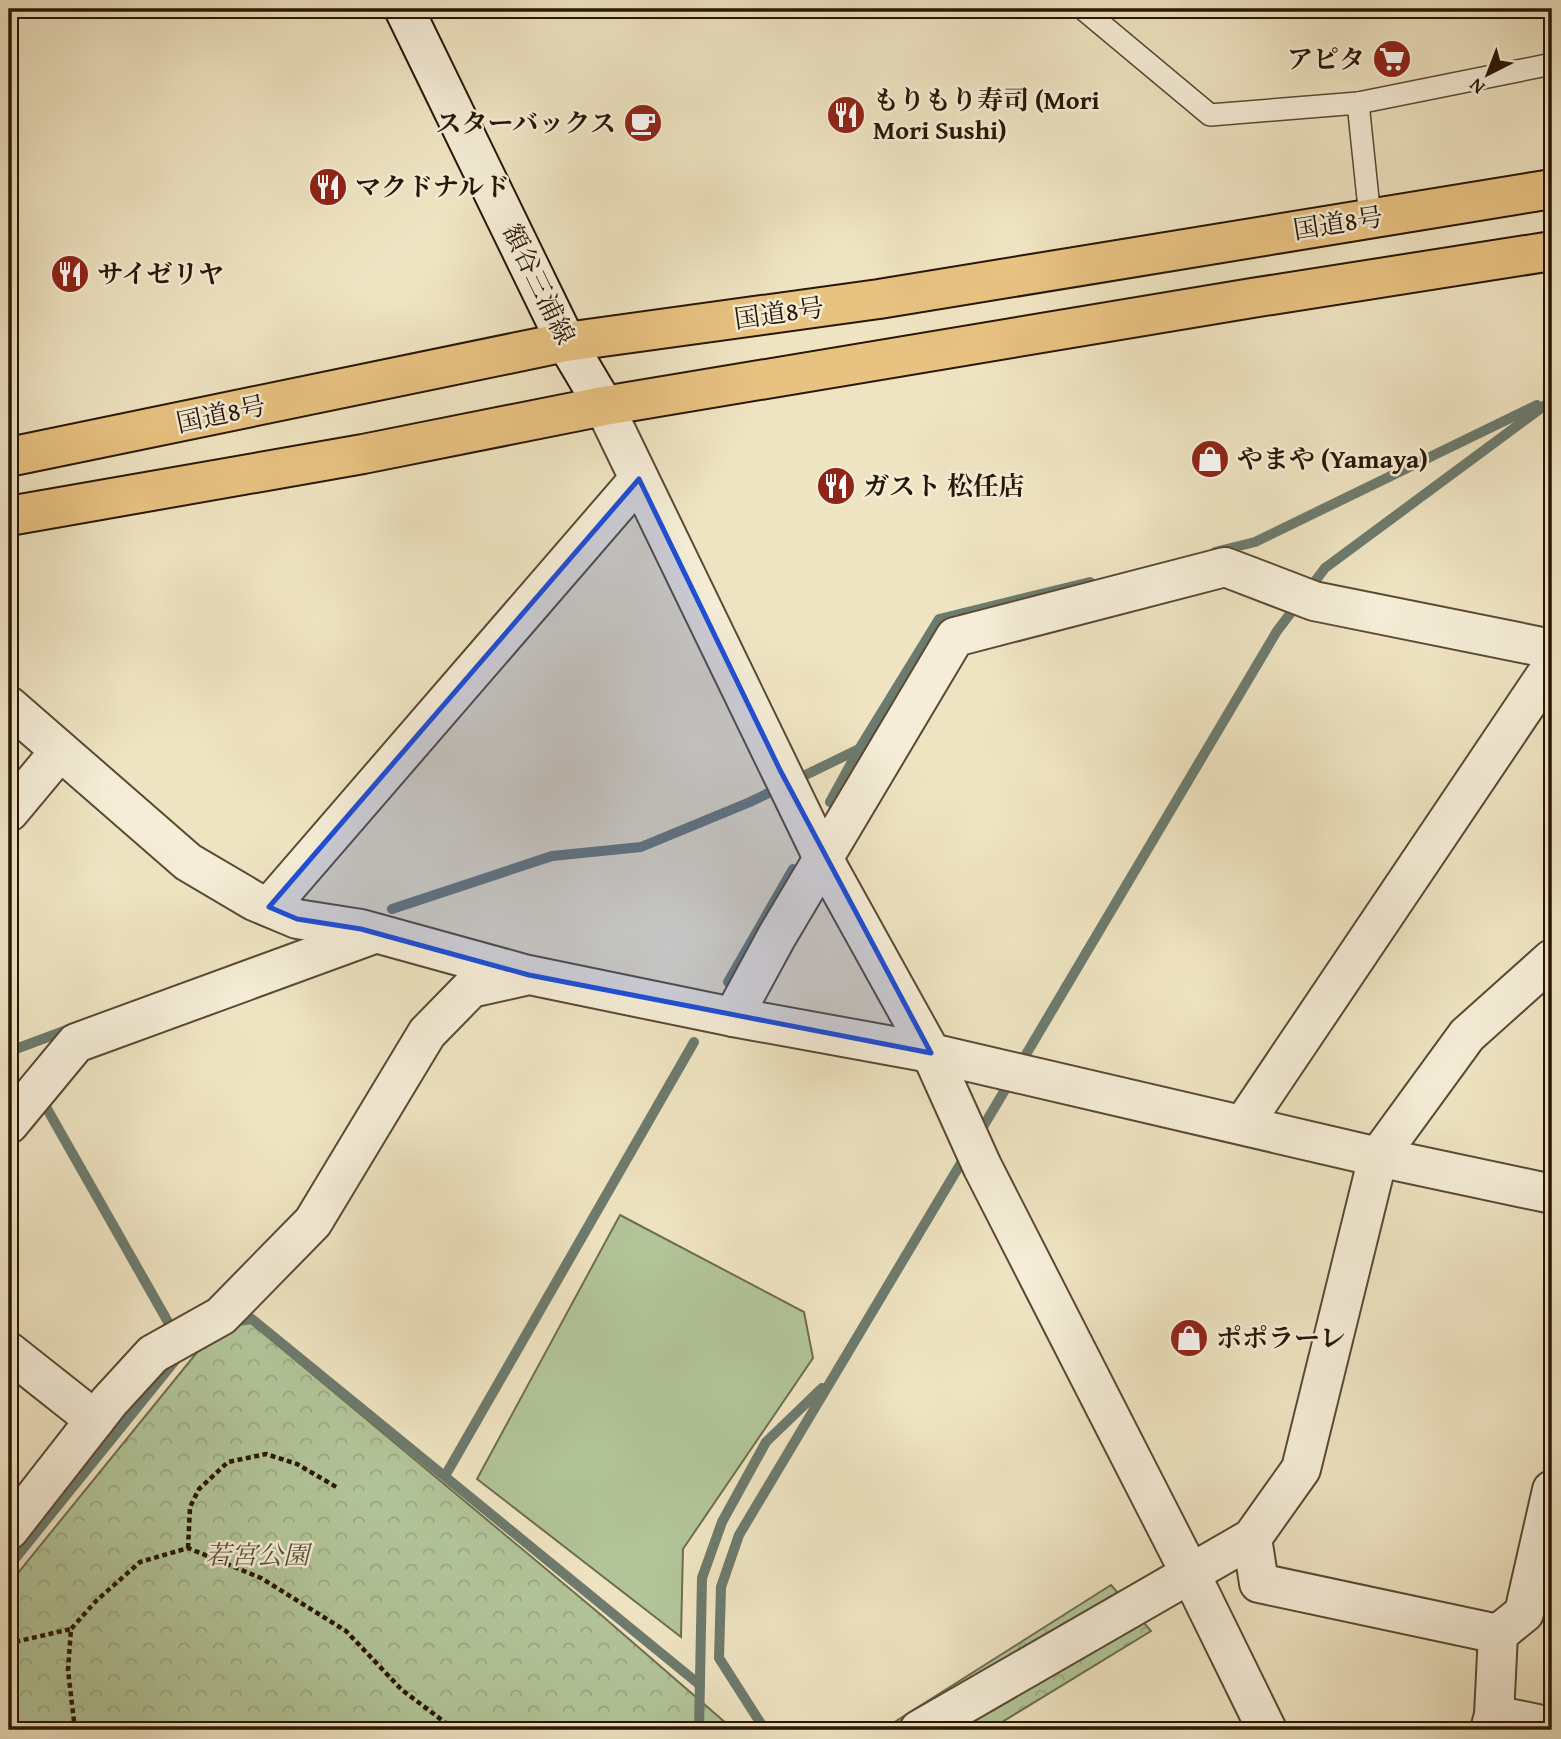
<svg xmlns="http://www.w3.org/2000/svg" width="1561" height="1739" font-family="'Gentium Book Plus','Noto Serif JP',serif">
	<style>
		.grass { fill: #b2c599; stroke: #6e6e4e; stroke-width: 2 }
		.park { fill: url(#park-crowns); stroke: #6e6e4e; stroke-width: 2 }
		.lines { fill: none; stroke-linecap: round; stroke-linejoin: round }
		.stream { stroke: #6d7b6e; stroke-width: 10 }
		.service-casing { stroke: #5a4a33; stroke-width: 24 }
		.minor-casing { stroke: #5a4a33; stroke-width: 42 }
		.tertiary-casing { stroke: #5a4a33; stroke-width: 42 }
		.secondary-casing { stroke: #291603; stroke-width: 42 }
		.trunk-casing { stroke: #291603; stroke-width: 42 }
		.path { stroke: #291603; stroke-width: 4.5; stroke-dasharray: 5 3.5; stroke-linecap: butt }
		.service { stroke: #f5edd7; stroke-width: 21 }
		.minor { stroke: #f5edd7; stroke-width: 38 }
		.tertiary { stroke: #f5edd7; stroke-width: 38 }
		.secondary { stroke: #f5edd7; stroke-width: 38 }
		.trunk { stroke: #e8c281; stroke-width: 38 }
		.marked { fill: #1d4ed8; fill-opacity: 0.2; stroke: #1d4ed8; stroke-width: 5; stroke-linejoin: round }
		.labels { text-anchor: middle; stroke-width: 5; stroke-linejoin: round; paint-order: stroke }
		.poi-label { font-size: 26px; font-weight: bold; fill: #291603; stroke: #f5edd7; text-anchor: start }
		.street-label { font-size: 26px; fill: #291603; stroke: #f5edd7 }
		.park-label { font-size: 26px; font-style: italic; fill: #595338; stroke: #f5edd7 }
	</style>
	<defs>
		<pattern id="park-crowns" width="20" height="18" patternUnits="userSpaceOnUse" patternTransform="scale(1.75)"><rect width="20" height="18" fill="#b2c599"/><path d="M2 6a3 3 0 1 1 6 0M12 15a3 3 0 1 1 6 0" fill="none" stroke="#99a882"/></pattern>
	</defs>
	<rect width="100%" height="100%" fill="#efe4c2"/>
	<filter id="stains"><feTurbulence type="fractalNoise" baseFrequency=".00286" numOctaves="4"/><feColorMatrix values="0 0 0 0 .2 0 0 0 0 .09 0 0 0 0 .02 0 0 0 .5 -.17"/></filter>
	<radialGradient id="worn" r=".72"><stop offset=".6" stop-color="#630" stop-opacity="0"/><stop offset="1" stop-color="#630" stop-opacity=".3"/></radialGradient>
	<polygon class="grass" points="620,1215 804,1312 813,1358 683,1549 681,1637 477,1479"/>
	<g class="park">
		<polygon points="233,1308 600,1614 734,1730 9,1730 9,1584"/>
		<polygon points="1111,1585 1151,1631 989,1730 882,1730"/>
	</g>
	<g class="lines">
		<g class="stream">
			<polyline points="1215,552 1255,542 1537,405"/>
			<polyline points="830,802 859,749"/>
			<polyline points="392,909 552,856 641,847 750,802 859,749 939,619 1090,582"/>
			<polyline points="728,982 793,869"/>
			<polyline points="13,1050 72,1028"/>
			<polyline points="46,1107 176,1336"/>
			<polyline points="977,1137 1277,631 1325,568 1552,400"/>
			<polyline points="231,1322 252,1319 700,1685"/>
			<polyline points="445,1476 694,1042"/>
			<polyline points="9,1566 177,1358"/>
			<polyline points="699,1730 702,1578 722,1522 766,1442 822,1388"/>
			<polyline points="765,1730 719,1658 721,1587 739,1535 967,1153"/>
		</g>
		<defs>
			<g id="service">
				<polyline points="1083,9 1210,115 1358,103 1370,218"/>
				<polyline points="1358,103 1552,64"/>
			</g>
			<g id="minor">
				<polyline points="9,706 188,862 254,901 297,919 361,929 524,974"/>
				<polyline points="9,812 60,751"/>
				<polyline points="269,907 639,479"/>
				<polyline points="733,1017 777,936 955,637 1225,567 1314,601 1552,649"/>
				<polyline points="9,1124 76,1043 374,934"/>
				<polyline points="1243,1125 1552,666"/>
				<polyline points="9,1352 95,1420"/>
				<polyline points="9,1530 109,1402 153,1354 221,1316 313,1222 427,1033 471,988 529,975 733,1017 931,1053 1378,1157 1552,1194"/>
				<polyline points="1252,1538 1259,1583 1498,1634"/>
				<polyline points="1494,1715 1552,1727"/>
				<polyline points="919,1730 1252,1538 1301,1469 1378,1157 1467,1035 1552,959"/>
				<polyline points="1490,1730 1494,1715 1498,1634 1524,1613 1552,1490"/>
			</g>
			<polyline id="tertiary" points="604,406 824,860 931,1053 982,1166 1191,1575 1267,1730"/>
			<polyline id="secondary" points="404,9 566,342 604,406"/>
			<g id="trunk">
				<polyline points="9,457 566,342 879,299 1552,189"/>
				<polyline points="9,516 363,454 604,406 1252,298 1552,251"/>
			</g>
		</defs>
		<use href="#service" class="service-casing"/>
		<use href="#minor" class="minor-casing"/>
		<use href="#tertiary" class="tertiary-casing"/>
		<use href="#secondary" class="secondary-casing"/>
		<use href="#trunk" class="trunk-casing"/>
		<g class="path">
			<polyline points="188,1548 190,1507 199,1489 228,1462 266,1454 297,1464 338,1488"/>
			<polyline points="9,1648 19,1641 71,1629"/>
			<polyline points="75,1730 68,1670 71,1629 96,1601 140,1562 188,1548 261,1578 346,1631 402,1690 455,1730"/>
			<polyline points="551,1730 589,1726"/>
		</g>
		<use href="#service" class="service"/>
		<use href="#minor" class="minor"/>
		<use href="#tertiary" class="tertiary"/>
		<use href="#secondary" class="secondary"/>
		<use href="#trunk" class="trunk"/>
	</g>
	<path class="marked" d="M 639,479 L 780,770 L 931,1053 L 529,975 L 361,929 L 297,919 L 269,907 Z"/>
	<defs>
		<symbol id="supermarket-disc" viewBox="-11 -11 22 22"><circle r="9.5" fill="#8f2418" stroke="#f5edd7"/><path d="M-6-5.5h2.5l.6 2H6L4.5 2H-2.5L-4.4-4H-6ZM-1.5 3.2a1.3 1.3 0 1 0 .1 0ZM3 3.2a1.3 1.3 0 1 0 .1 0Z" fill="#fff"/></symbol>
		<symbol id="restaurant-disc" viewBox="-11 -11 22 22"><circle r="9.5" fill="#8f2418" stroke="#f5edd7"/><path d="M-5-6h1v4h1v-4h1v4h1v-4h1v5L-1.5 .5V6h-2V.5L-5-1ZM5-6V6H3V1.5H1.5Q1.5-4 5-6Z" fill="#fff"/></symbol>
		<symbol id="cafe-disc" viewBox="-11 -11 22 22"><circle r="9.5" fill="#8f2418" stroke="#f5edd7"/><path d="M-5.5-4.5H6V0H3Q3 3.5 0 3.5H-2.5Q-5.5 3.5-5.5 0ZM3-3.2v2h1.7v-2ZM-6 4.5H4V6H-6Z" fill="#fff"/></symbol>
		<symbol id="shop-disc" viewBox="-11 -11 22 22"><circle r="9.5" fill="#8f2418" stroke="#f5edd7"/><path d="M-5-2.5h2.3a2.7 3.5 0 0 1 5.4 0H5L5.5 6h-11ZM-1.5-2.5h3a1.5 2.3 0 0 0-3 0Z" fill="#fff"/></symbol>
	</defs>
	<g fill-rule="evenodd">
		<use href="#supermarket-disc" x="1370" y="37" width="44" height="44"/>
		<use href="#restaurant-disc" x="824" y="93" width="44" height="44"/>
		<use href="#cafe-disc" x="621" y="101" width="44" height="44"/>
		<use href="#restaurant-disc" x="306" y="165" width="44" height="44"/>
		<use href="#restaurant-disc" x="48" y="252" width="44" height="44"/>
		<use href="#shop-disc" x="1188" y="437" width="44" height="44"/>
		<use href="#restaurant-disc" x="814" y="464" width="44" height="44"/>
		<use href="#shop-disc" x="1167" y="1316" width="44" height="44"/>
	</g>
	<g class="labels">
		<g class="poi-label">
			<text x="1365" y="68" text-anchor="end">アピタ</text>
			<text x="873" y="109">もりもり寿司 (Mori<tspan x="873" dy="30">Mori Sushi)</tspan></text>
			<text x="616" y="132" text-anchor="end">スターバックス</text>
			<text x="355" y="196">マクドナルド</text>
			<text x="97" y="283">サイゼリヤ</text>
			<text x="1237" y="468">やまや (Yamaya)</text>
			<text x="863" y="495">ガスト 松任店</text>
			<text x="1216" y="1347">ポポラーレ</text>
		</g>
		<g class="street-label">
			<text transform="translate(1338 223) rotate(-9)" y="9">国道8号</text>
			<text transform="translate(539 284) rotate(64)" y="9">額谷三浦線</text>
			<text transform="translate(779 313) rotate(-8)" y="9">国道8号</text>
			<text transform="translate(221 414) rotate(-12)" y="9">国道8号</text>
		</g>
		<g class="park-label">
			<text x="257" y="1564">若宮公園</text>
		</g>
	</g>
	<rect width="1561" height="1739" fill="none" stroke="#efe4c2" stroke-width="35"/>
	<rect x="10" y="10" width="1540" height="1718" fill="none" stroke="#291603" stroke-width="3.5"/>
	<rect x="18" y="18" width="1526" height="1704" fill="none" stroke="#291603" stroke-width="2"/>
	<g transform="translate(1488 74) rotate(222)" stroke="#f5edd7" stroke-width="5" paint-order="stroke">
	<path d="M0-5L12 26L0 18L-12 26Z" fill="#291603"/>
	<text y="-10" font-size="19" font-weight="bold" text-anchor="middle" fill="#291603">N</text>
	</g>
	<rect width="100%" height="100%" filter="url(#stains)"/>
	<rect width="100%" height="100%" fill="url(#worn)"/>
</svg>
